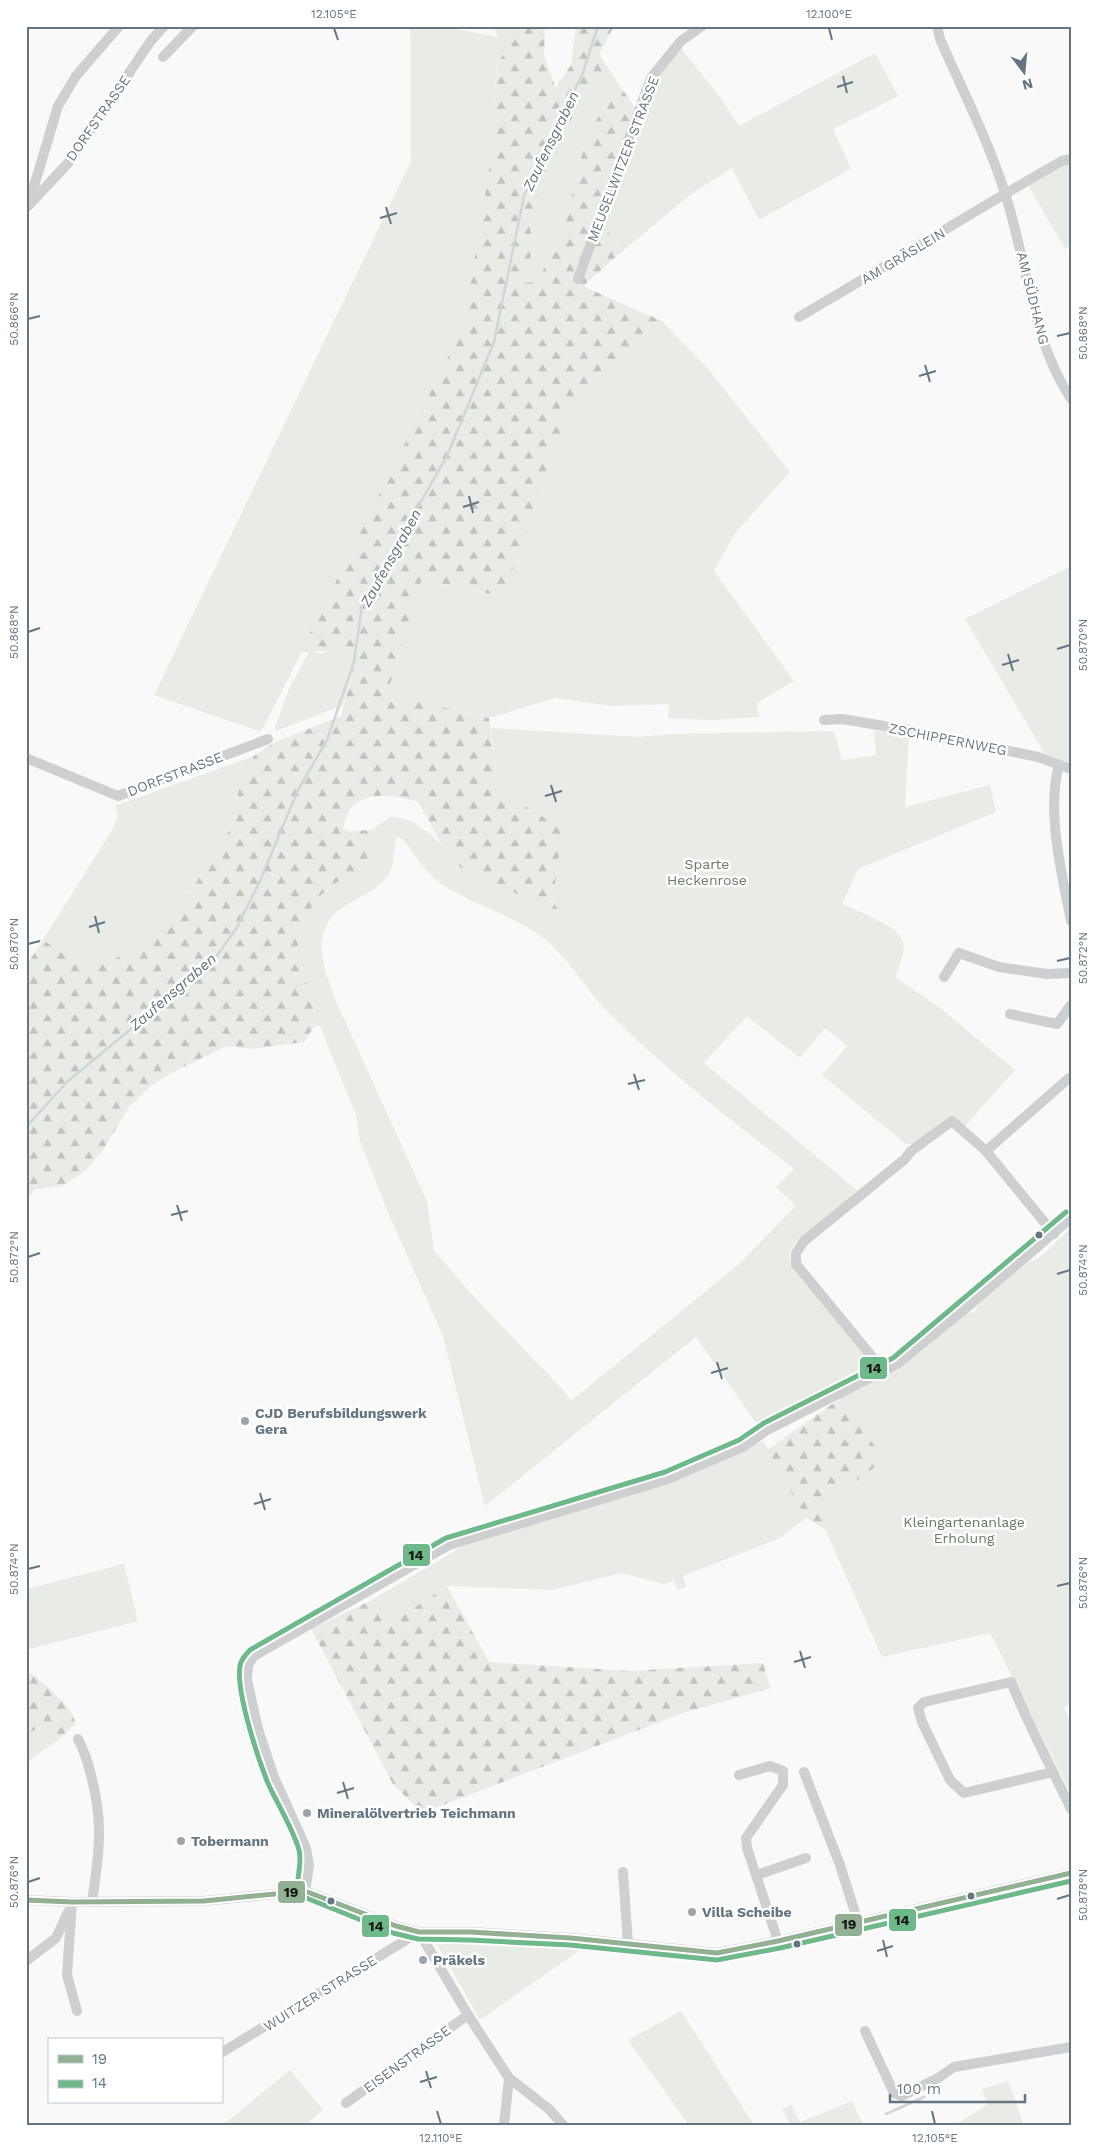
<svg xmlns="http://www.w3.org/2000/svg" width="1097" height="2151" font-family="'Work Sans',sans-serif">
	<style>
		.green { fill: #e8ebe6; fill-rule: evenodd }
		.forest { fill: url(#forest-firs) }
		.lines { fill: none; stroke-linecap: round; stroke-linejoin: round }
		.stream { stroke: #ced6d9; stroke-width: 2.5 }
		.street { stroke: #cecfd0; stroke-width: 10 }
		.bus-1-casing { stroke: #fff; stroke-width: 9 }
		.bus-2-casing { stroke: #fff; stroke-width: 9 }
		.bus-1 { stroke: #92b192; stroke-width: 5 }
		.bus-2 { stroke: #6eb98a; stroke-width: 5 }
		.ticks { fill: none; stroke: #657683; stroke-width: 2 }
		.bus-dot { fill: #657683; stroke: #fff; stroke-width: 2 }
		.poi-dot { fill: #99a4ac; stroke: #fff; stroke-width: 2 }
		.labels { text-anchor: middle; stroke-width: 5; stroke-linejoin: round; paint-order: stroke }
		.street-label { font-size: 14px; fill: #657683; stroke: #fff }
		.park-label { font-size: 14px; fill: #687a64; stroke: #fff }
		.poi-label { font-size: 14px; font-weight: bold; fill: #657683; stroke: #fff; text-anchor: start }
		.water-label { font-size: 15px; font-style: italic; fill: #60757c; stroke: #fff }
		.line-badge { stroke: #fff; stroke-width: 2 }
		.pale-badge-label { font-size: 14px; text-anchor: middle; font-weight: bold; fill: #111 }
		.neatline { fill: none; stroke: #657683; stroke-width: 2 }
		.ticks-label { font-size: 12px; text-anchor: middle; fill: #657683 }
	</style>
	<defs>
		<pattern id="forest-firs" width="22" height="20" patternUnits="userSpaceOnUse" patternTransform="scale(1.25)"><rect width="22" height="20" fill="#e8ebe6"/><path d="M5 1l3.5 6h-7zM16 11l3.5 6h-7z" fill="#c0c3c0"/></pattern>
	</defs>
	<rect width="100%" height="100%" fill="#f9f9f9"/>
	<g class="green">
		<polygon points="410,26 439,26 498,37 493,26 514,26 514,41 497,63 491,159 466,322 379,500 261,732 154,695 411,161"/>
		<polygon points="681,48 723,101 739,126 875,53 898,96 833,129 851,169 759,220 732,168 691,194 625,249 603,227 644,120 657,77"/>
		<polygon points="608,68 620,86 587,134 563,232 548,262 535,282 524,283 525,272 533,249 530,226 554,146 582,103"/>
		<polygon points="1071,162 1071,245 1065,249 1027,183"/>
		<polygon points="662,321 708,369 790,472 735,533 714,571 794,681 757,703 759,717 710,720 668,718 669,704 611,706 555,698 489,718 387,694 421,581 503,596 567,417"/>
		<polygon points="1071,566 1071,763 1045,754 965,619"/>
		<polygon points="336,649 345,652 353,671 343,705 276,731 275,727 289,689 309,652 322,653"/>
		<path d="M 491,728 L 638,737 L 671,734 L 834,731 L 842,760 L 876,755 L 874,731 L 909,733 L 905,807 L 990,785 L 996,812 L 858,869 L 842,904 C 858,912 904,926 904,947 C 904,956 898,968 895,977 L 939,1007 L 1015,1070 L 964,1127 L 954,1115 L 916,1144 L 906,1144 L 822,1075 L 847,1046 L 825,1028 L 800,1058 L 747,1016 L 704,1063 L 858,1191 L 795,1243 L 789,1253 L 791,1263 L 869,1361 L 870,1369 L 865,1376 L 759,1427 L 696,1337 L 485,1506 L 443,1336 L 386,1208 L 360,1141 L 356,1115 L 320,1026 L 315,1025 L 313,999 L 295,957 L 303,923 L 314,900 L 343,876 L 366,870 L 372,830 L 391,816 L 411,821 L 432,835 L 461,868 L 560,913 L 553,902 L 562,828 L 498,790 ZM 397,836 L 403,840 C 415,854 427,875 443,885 C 476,907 515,915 546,940 C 569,959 589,994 611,1015 C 667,1071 731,1120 794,1169 L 776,1187 L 796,1206 L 738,1265 L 571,1401 L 564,1391 L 478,1301 L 434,1251 L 427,1201 L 336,1001 C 321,962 307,925 353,901 C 365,895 382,886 389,873 C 395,863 393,847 397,836 Z"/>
		<polygon points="254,756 239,785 235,821 179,910 140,948 87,970 43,940 114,827 118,815 115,806"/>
		<polygon points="1071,1228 1071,1703 1064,1707 1071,1725 1071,1794 990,1633 882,1657 825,1529 825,1504 883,1461 845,1395 899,1369 967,1313 975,1312 977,1306 1021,1265 1038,1259"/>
		<polygon points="763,1441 806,1518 780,1538 683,1576 686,1587 677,1590 674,1581 664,1584 621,1573 552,1590 447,1586 386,1626 370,1601 465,1545 678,1479"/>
		<polygon points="124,1564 138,1621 26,1650 26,1589"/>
		<polygon points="46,1725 58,1740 26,1763 26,1734"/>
		<polygon points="462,1941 584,1947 480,2020 437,1944"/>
		<polygon points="681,2011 754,2125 689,2125 628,2040"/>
		<polygon points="290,2070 323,2110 307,2123 308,2125 223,2125"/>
		<polygon points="1008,2081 1024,2125 955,2125 987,2105 982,2089"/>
		<polygon points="852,2101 862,2123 857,2125 791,2125 782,2110 791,2104 800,2122"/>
	</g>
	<g class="forest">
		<path d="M 514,26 L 545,26 L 544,56 L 556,88 L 571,65 L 576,26 L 614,26 L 599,54 L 608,68 L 582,103 L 554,146 L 530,226 L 533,249 L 525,272 L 524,283 L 535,282 L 548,262 L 563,232 L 587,134 L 620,86 L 636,109 L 595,225 L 603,227 L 625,249 L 584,285 L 587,288 L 662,321 L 567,417 L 503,596 L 421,581 L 387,694 L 489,718 L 498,790 L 562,828 L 553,902 L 561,914 L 461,868 L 443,848 L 419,802 C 398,797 370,789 352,807 C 348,811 345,822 343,828 L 349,831 L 372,830 L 366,870 L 343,877 L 315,900 L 303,923 L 295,957 L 313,999 L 315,1025 L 304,1042 L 253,1049 L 227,1046 L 175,1071 L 151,1086 L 129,1107 L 101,1153 L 83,1173 L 62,1186 L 35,1189 L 26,1200 L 26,966 L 43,940 L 87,970 L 140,948 L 179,910 L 235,821 L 239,785 L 254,756 L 273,743 L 341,716 L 353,671 L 345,652 C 333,648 315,653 301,652 L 464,325 L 491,159 L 497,63 L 514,41 Z"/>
		<polygon points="845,1395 883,1461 825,1504 825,1529 806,1518 767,1450"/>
		<polygon points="447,1586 489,1662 630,1671 763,1663 771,1688 683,1713 422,1813 393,1784 311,1629 370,1601 386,1626"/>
		<path d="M 26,1670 C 42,1681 72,1705 76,1724 L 58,1740 L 46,1725 L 26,1734 L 26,1707 L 30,1705 L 26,1702 Z"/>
	</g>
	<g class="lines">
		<g class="stream">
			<polyline points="26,1127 68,1081 213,961 236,929 260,881 298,790 327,740 354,662 362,605 447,456 494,342 524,196 582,75 598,26"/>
			<polyline points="886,2114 924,2097"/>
		</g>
		<g class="street">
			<path d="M 937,26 L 940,39 C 962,89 988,140 1005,193 C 1027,262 1031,338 1071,399"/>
			<polyline points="163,57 193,26"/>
			<polyline points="29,203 58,106 76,76 119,26"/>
			<polyline points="28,206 69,162 150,42 164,26"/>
			<polyline points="578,279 651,78 681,41 702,26"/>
			<path d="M 799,317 C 887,266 973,211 1062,161 L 1071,159"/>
			<polyline points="824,720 842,719 902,729 1038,757 1071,769"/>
			<polyline points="26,758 118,796 268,739"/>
			<path d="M 1059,765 C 1046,812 1062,874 1071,921"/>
			<polyline points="944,977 959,953 999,967 1047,974 1071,973"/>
			<polyline points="1010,1014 1057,1024 1071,1005"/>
			<polyline points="986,1151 1069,1078"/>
			<polyline points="882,1371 873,1358 796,1264 796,1253 804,1241 905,1159 911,1151 952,1121 986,1151 1054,1234"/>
			<path d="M 78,1739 C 84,1750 88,1763 91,1775 C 104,1825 99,1853 92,1902"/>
			<polyline points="804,1772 840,1865 858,1922"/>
			<path d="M 1053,1772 L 964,1793 L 950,1780 L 922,1722 L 918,1708 L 924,1702 L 1011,1682 C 1029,1726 1051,1767 1071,1809"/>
			<polyline points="739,1775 770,1766 783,1771 783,1785 746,1838 747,1848 778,1941"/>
			<polyline points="623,1872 628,1944"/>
			<polyline points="757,1875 806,1858"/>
			<polyline points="305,1891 309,1866 306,1848 274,1777 258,1729 247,1680 248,1665 254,1656 449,1545 668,1479 743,1447 767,1430 897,1364 972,1303 1071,1218"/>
			<polyline points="26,1900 72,1902 204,1901 305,1891 396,1926 419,1932 470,1932 571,1938 717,1953 778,1941 1071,1873"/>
			<polyline points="72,1902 67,1975 77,2011"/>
			<polyline points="419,1932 468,2015 509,2078 504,2125"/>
			<polyline points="26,1961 56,1938 68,1912"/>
			<polyline points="865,2031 894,2093 902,2096 938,2078 954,2067 1071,2047"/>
			<polyline points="221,2053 419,1932"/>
			<polyline points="509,2078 550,2110 563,2125"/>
			<polyline points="346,2103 468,2015"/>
		</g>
		<defs>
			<polyline id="bus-1" points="26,1900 72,1902 204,1901 305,1891 396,1926 419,1932 470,1932 571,1938 717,1953 778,1941 1071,1873"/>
			<path id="bus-2" d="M 1066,1212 L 893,1358 L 764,1423 L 739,1440 L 665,1472 L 446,1538 L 250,1650 C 247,1653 243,1658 241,1662 C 233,1684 258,1758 267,1781 C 277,1804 292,1826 299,1850 C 303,1866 294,1883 299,1895 L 393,1933 L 418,1939 L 470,1940 L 570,1945 L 717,1960 L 780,1948 L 1071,1881"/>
		</defs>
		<use href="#bus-1" class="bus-1-casing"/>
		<use href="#bus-2" class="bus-2-casing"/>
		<use href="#bus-1" class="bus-1"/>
		<use href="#bus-2" class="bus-2"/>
	</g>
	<path class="ticks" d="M 334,28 L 338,40M 829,28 L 832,40M 843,76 L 847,93M 837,87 L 853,82M 386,207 L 391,224M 380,218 L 397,213M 28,319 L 40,316M 1057,336 L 1070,333M 925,365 L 930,382M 919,376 L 936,371M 469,496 L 473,513M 463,507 L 479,502M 28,632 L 40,628M 1057,649 L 1070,645M 1008,654 L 1013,671M 1002,665 L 1019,660M 551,785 L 556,802M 545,796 L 562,791M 95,916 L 99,933M 89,927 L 105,922M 28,944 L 40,941M 1057,961 L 1070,958M 634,1074 L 639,1090M 628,1084 L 645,1080M 177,1205 L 182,1221M 171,1215 L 188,1211M 28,1257 L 40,1253M 1057,1274 L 1070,1270M 717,1362 L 722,1379M 711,1373 L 728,1368M 260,1493 L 265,1510M 254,1504 L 271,1499M 28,1569 L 40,1566M 1057,1586 L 1070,1583M 800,1651 L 805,1668M 794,1662 L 811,1657M 343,1782 L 348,1799M 337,1793 L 354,1788M 28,1882 L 40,1878M 1057,1899 L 1070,1895M 883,1940 L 887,1957M 877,1951 L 893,1946M 426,2071 L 431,2088M 420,2082 L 437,2077M 437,2111 L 441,2124M 932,2111 L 935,2124"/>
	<g class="bus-dot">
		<circle cx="1039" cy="1235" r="4.5"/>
		<circle cx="971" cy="1896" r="4.5"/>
		<circle cx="331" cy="1901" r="4.5"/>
		<circle cx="797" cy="1944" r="4.5"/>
	</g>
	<g class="poi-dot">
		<circle cx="245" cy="1421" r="5"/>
		<circle cx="307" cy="1813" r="5"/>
		<circle cx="181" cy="1841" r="5"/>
		<circle cx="692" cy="1912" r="5"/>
		<circle cx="423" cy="1960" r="5"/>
	</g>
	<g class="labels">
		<g class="street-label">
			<text transform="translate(98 118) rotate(-55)" y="5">DORFSTRASSE</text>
			<text transform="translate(623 159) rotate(-69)" y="5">MEUSELWITZER STRASSE</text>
			<text transform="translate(903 256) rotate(-31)" y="5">AM GRÄSLEIN</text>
			<text transform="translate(1033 298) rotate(76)" y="5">AM SÜDHANG</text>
			<text transform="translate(948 739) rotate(11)" y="5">ZSCHIPPERNWEG</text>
			<text transform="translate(175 774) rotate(-21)" y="5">DORFSTRASSE</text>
			<text transform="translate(320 1993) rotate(-32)" y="5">WUITZER STRASSE</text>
			<text transform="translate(407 2059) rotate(-36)" y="5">EISENSTRASSE</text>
		</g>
		<g class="park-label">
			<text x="707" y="869">Sparte<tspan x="707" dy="16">Heckenrose</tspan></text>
			<text x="964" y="1527">Kleingartenanlage<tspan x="964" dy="16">Erholung</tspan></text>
		</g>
		<g class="poi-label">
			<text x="255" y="1418">CJD Berufsbildungswerk<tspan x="255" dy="16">Gera</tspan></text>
			<text x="317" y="1818">Mineralölvertrieb Teichmann</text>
			<text x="191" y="1846">Tobermann</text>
			<text x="702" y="1917">Villa Scheibe</text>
			<text x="433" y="1965">Präkels</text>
		</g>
		<g class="water-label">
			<text transform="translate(551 141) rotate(-64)" y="5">Zaufensgraben</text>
			<text transform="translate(391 558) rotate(-61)" y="5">Zaufensgraben</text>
			<text transform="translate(173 992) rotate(-41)" y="5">Zaufensgraben</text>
		</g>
	</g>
	<g class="line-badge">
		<rect x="859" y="1356" width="29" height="24" rx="5" fill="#6eb98a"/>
		<rect x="402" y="1543" width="29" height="24" rx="5" fill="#6eb98a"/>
		<rect x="277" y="1880" width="29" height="24" rx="5" fill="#92b192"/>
		<rect x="888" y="1908" width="29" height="24" rx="5" fill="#6eb98a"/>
		<rect x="834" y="1913" width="29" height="24" rx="5" fill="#92b192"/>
		<rect x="361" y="1914" width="29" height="24" rx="5" fill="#6eb98a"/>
	</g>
	<g class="pale-badge-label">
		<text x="874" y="1373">14</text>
		<text x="416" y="1560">14</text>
		<text x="291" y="1897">19</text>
		<text x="902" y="1925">14</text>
		<text x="849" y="1929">19</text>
		<text x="376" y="1931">14</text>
	</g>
	<rect width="1097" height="2151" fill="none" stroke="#ffffff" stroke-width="55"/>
	<rect x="48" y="2038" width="175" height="65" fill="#ffffff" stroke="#c1c8cd"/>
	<rect x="58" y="2055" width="25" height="8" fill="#92b192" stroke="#c1c8cd"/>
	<text x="92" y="2064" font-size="15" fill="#657683">19</text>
	<rect x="58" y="2080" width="25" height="8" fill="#6eb98a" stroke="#c1c8cd"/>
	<text x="92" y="2088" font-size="15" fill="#657683">14</text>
	<g transform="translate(1024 72) rotate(164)" stroke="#ffffff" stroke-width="4" paint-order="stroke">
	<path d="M0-4L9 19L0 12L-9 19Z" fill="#657683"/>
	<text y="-8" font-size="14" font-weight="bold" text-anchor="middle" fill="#657683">N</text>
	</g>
	<path d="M890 2094v8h135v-8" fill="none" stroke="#657683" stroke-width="2.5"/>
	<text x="897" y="2094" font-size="15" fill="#657683" stroke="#ffffff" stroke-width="4" paint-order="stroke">100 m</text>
	<rect x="28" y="28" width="1042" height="2096" class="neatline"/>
	<g class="ticks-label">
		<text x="334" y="18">12.105°E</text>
		<text x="829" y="18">12.100°E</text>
		<text transform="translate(14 319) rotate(-90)" y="4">50.866°N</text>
		<text transform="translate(1083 333) rotate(-90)" y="4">50.868°N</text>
		<text transform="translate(14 632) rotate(-90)" y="4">50.868°N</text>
		<text transform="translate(1083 645) rotate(-90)" y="4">50.870°N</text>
		<text transform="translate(14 944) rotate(-90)" y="4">50.870°N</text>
		<text transform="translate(1083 958) rotate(-90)" y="4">50.872°N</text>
		<text transform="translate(14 1257) rotate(-90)" y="4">50.872°N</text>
		<text transform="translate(1083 1270) rotate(-90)" y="4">50.874°N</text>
		<text transform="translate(14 1569) rotate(-90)" y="4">50.874°N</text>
		<text transform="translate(1083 1583) rotate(-90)" y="4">50.876°N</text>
		<text transform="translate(14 1882) rotate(-90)" y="4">50.876°N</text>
		<text transform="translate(1083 1895) rotate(-90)" y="4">50.878°N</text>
		<text x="441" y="2142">12.110°E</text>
		<text x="935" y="2142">12.105°E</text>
	</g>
</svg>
